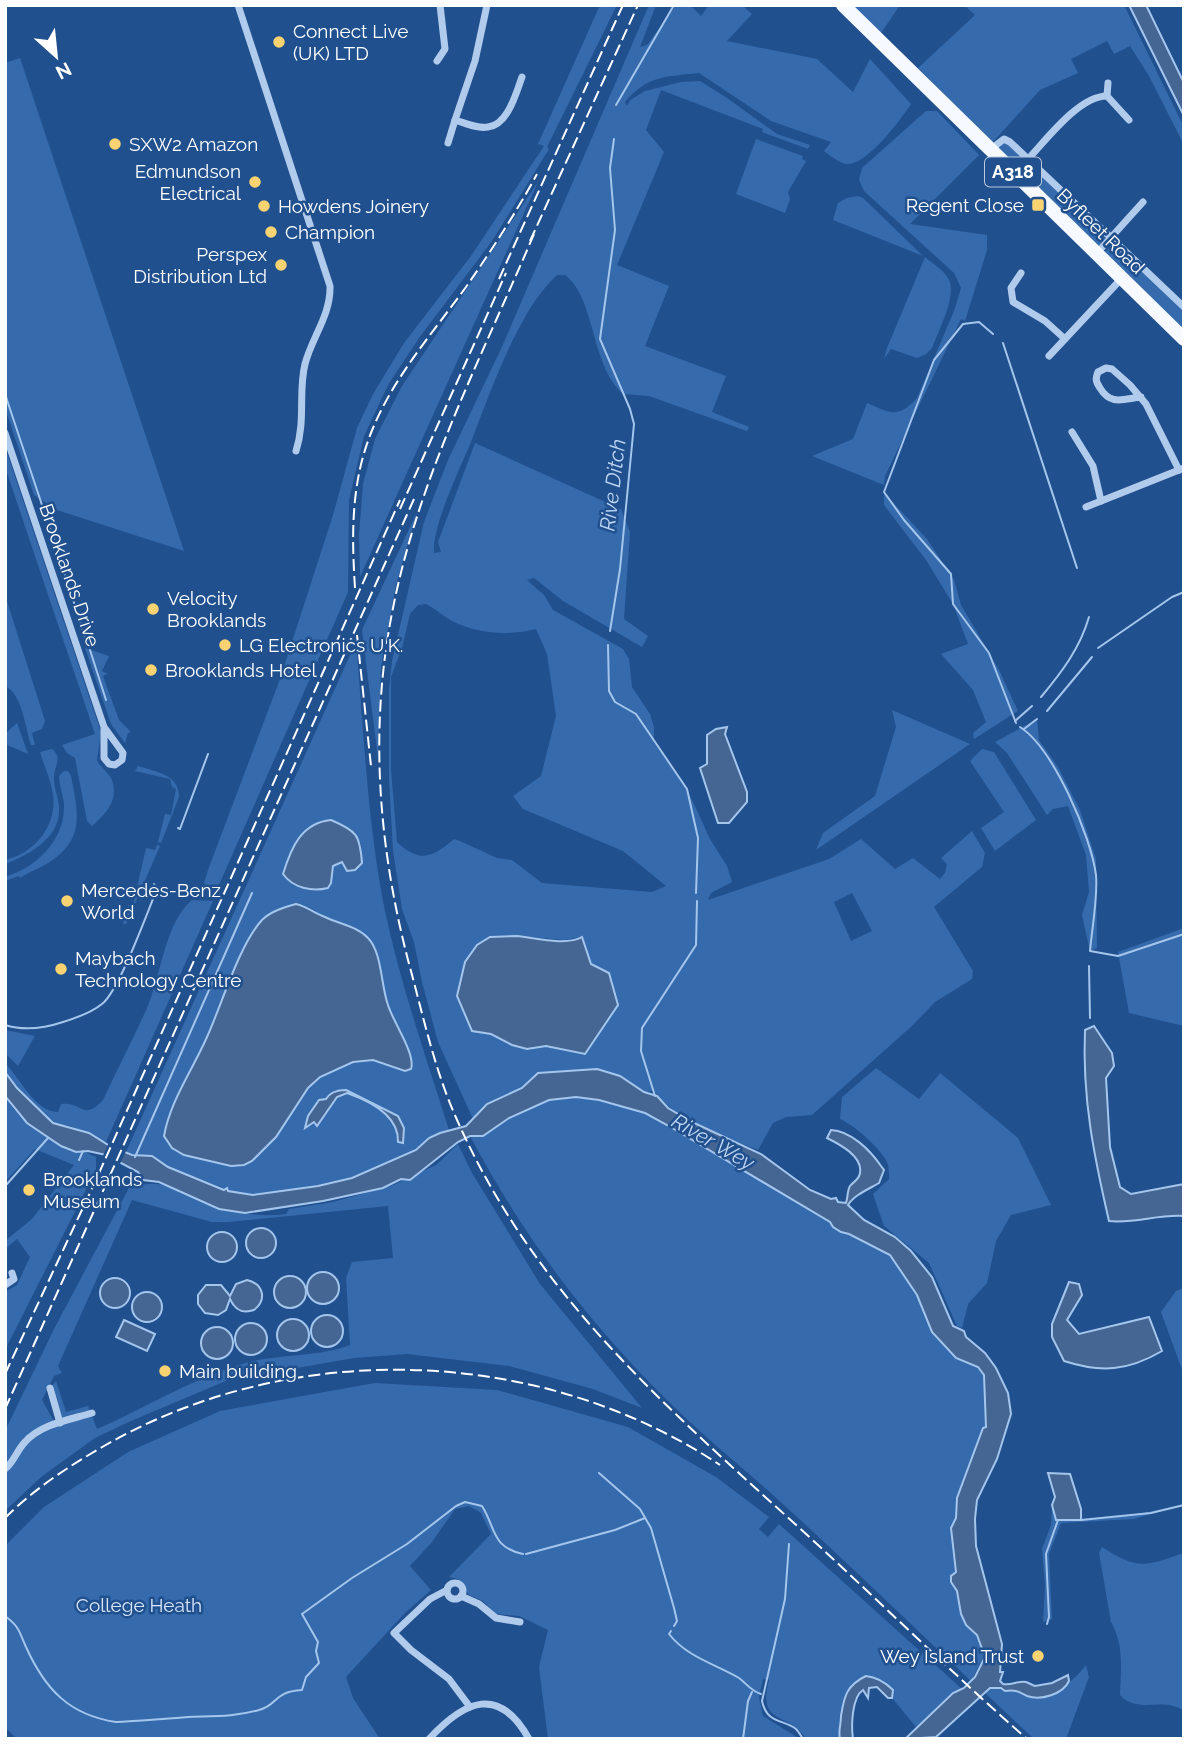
<svg xmlns="http://www.w3.org/2000/svg" width="1189" height="1744" font-family="Raleway,sans-serif">
	<style>
		.green { fill: #356aac; fill-rule: evenodd }
		.water { fill: #456693; stroke: #a4c6ed; stroke-width: 2 }
		.pier { fill: #21508f }
		.lines { fill: none; stroke-linecap: round; stroke-linejoin: round }
		.stream { stroke: #a4c6ed; stroke-width: 2 }
		.minor { stroke: #b1cbec; stroke-width: 7 }
		.primary { stroke: #f6f9ff; stroke-width: 14 }
		.rail { stroke: #fff; stroke-width: 2; stroke-dasharray: 12 5; stroke-linecap: butt }
		.poi-dot { fill: #f9d372; stroke: #21508f; stroke-width: 2.5 }
		.labels { text-anchor: middle; stroke-width: 5; stroke-linejoin: round; paint-order: stroke }
		.shield { fill: #21508f; stroke: #bccadd; stroke-width: 2 }
		.shield-label { font-size: 18px; font-weight: bold; fill: #fff }
		.poi-label { font-size: 19px; fill: #fff; stroke: #21508f; text-anchor: start }
		.street-label { font-size: 19px; fill: #fff; stroke: #21508f }
		.park-label { font-size: 19px; fill: #d6e5f9; stroke: #21508f }
		.water-label { font-size: 21px; font-style: italic; fill: #bdd5f3; stroke: #21508f }
	</style>
	<rect width="100%" height="100%" fill="#21508f"/>
	<g class="green">
		<polygon points="600,5 617,5 547,147 549,149 492,241 419,338 388,385 364,436 349,500 348,592 215,894 204,883 208,870 280,679 333,515 357,428 373,394 404,343 471,256 544,146 538,144"/>
		<path d="M 649,5 L 656,5 L 640,47 L 647,45 L 676,5 L 690,5 L 701,16 L 709,5 L 742,5 L 752,14 L 727,41 L 817,59 L 853,92 L 870,59 L 911,104 C 901,119 868,164 848,164 C 840,164 831,156 824,151 L 831,142 L 771,121 L 699,73 C 665,77 648,75 625,102 L 627,106 L 630,100 L 645,91 L 681,82 L 700,81 L 727,98 L 777,134 L 810,145 L 808,149 L 762,132 L 763,129 L 661,90 L 646,130 L 664,152 L 617,265 L 669,286 L 645,346 L 726,376 L 712,412 L 749,427 L 747,431 L 649,396 L 623,394 C 590,364 596,299 565,275 L 557,275 C 541,290 529,309 519,328 C 500,364 486,403 471,442 C 460,469 432,525 434,553 L 441,552 L 438,542 L 475,443 L 621,509 L 630,532 L 624,619 L 648,636 L 642,647 L 563,601 L 534,578 L 527,580 L 544,595 L 553,610 L 623,649 L 629,659 L 632,687 L 650,714 L 654,727 L 654,743 L 687,789 L 710,839 L 727,866 L 732,882 L 711,893 L 708,900 L 829,859 L 861,839 L 895,869 L 913,858 L 940,879 L 945,873 L 947,864 L 941,858 L 972,831 L 985,853 L 982,867 L 934,907 L 973,971 L 972,979 L 935,1002 L 913,1025 L 812,1115 L 786,1117 L 773,1123 L 758,1150 C 722,1135 678,1123 654,1091 L 644,1092 L 569,1070 L 556,1073 L 538,1073 L 522,1088 L 487,1104 L 473,1119 L 438,1042 L 422,982 L 414,942 L 402,909 L 393,851 L 389,779 L 389,689 L 392,661 L 424,522 L 448,460 L 501,349 ZM 426,604 C 436,609 444,617 454,622 C 479,634 510,636 536,629 L 547,654 L 556,716 L 541,776 L 513,796 L 523,809 L 623,851 L 666,886 L 652,892 L 542,883 L 512,860 L 497,858 L 460,841 L 454,839 C 432,858 419,863 397,842 L 391,770 L 391,677 L 402,648 L 410,614 L 418,605 ZM 852,893 L 872,931 L 851,941 L 834,902 ZM 517,936 L 564,940 L 582,937 L 609,1019 L 585,1054 L 546,1046 L 527,1049 L 511,1045 L 491,1034 L 457,996 C 460,975 466,947 489,938 C 497,935 509,937 517,936 Z"/>
		<polygon points="847,5 900,5 879,36"/>
		<polygon points="964,5 1124,5 1184,127 1184,145 1149,76 1130,46 1114,54 1107,41 1071,59 1078,73 1040,90 992,143 918,68 975,15"/>
		<polygon points="20,58 184,551 57,510 34,495 5,408 5,63"/>
		<path d="M 926,111 L 937,111 L 979,155 L 910,224 L 987,235 L 987,250 L 965,321 L 961,319 L 885,476 L 884,485 L 812,456 L 853,439 L 867,403 C 890,413 898,419 917,398 L 954,311 L 961,288 L 954,273 L 864,191 L 859,180 L 862,168 Z"/>
		<polygon points="756,139 803,156 802,159 806,161 788,192 790,199 785,213 736,194"/>
		<polygon points="1004,139 1109,235 1094,251 997,156 999,144"/>
		<polygon points="538,182 360,577 359,535 363,484 375,439 402,386"/>
		<polygon points="858,196 863,198 923,256 833,220 838,203 847,198"/>
		<polygon points="1114,243 1184,310 1184,339 1104,253"/>
		<path d="M 925,257 C 933,264 945,271 949,280 C 957,296 938,332 932,348 L 926,354 L 917,358 L 891,349 L 884,359 L 887,348 Z"/>
		<path d="M 5,447 L 101,732 L 97,761 C 101,767 109,773 112,780 C 119,801 106,813 92,826 L 87,821 L 75,758 L 67,753 L 62,745 L 95,734 L 5,467 Z"/>
		<polygon points="884,493 927,539 954,580 961,605 998,668 1018,711 974,739 973,733 986,722 973,690 941,654 968,644 953,604 926,560 884,505"/>
		<polygon points="417,512 396,585 381,667 378,758 362,630"/>
		<path d="M 5,595 L 45,721 L 42,729 L 32,733 L 35,745 L 31,745 C 25,727 22,693 5,686 Z"/>
		<path d="M 356,642 C 364,732 367,822 385,911 C 401,986 426,1057 449,1130 L 429,1138 L 416,1150 L 352,1178 L 317,1186 L 253,1195 L 227,1191 L 221,1187 L 168,1167 L 152,1156 L 142,1157 L 126,1152 ZM 331,820 L 361,843 L 362,863 L 338,862 L 333,866 L 331,883 L 328,888 ZM 309,907 L 324,917 L 354,929 L 368,938 L 388,1006 L 399,1033 L 409,1049 L 405,1071 L 373,1060 L 353,1062 L 320,1077 L 308,1087 L 276,1137 L 180,1090 C 209,1038 229,982 255,929 Z"/>
		<polygon points="85,648 109,656 102,671 108,674 103,676 119,720 131,732 128,733 125,743 111,724"/>
		<polygon points="892,710 970,744 816,850 823,833 875,796 896,727"/>
		<polygon points="1037,719 1039,740 1058,767 1080,810 1096,859 1097,948 1090,951 1082,915 1089,892 1086,855 1068,806 1053,809 1047,815 1007,753 995,742"/>
		<polygon points="17,723 28,754 5,744 5,734"/>
		<path d="M 52,749 C 64,759 53,766 54,779 C 54,790 60,801 59,812 C 58,839 27,856 5,864 L 5,860 C 35,853 57,826 53,795 C 51,780 44,766 40,752 Z"/>
		<polygon points="982,749 994,752 1036,820 995,851 981,828 1004,812 970,761"/>
		<path d="M 138,766 C 156,772 179,774 179,797 L 161,843 L 158,842 L 165,814 L 171,815 L 176,789 L 172,787 L 170,779 L 135,771 Z"/>
		<path d="M 64,771 L 68,771 L 71,776 C 78,813 86,839 48,863 C 39,869 28,872 20,878 L 19,876 L 5,881 L 5,877 C 35,868 63,842 64,809 C 65,798 59,787 59,776 Z"/>
		<polygon points="157,845 160,846 126,924 123,924 128,905 133,905 146,848 155,850"/>
		<path d="M 192,900 L 213,901 L 106,1142 L 70,1126 L 53,1123 L 17,1088 L 5,1072 L 5,1063 C 20,1078 35,1112 58,1112 L 61,1104 C 83,1101 82,1122 103,1100 C 117,1070 133,1039 147,1008 C 161,976 165,922 192,900 Z"/>
		<polygon points="1184,928 1184,1026 1129,1013 1118,952"/>
		<polygon points="5,1030 35,1036 18,1066 5,1053"/>
		<path d="M 876,1068 L 919,1099 L 940,1073 L 1018,1138 L 1051,1205 L 1011,1215 L 996,1241 L 987,1283 L 968,1304 L 962,1328 L 957,1326 L 929,1263 L 884,1226 L 873,1194 L 889,1179 C 889,1173 889,1167 887,1162 C 881,1149 853,1124 840,1119 L 842,1097 Z"/>
		<path d="M 5,1097 C 32,1137 55,1138 96,1157 L 96,1170 L 5,1350 L 5,1292 L 17,1285 L 30,1257 L 17,1239 L 5,1249 L 5,1241 L 32,1219 L 74,1165 L 35,1149 L 5,1182 Z"/>
		<path d="M 576,1097 L 599,1100 L 645,1113 L 709,1151 L 732,1162 L 830,1222 L 833,1227 L 841,1232 L 849,1234 L 890,1255 L 917,1295 L 932,1332 L 956,1358 L 978,1367 L 984,1375 L 986,1427 L 983,1428 L 957,1498 L 956,1518 L 951,1528 L 956,1572 L 952,1585 L 957,1590 L 959,1607 L 966,1624 L 977,1635 L 985,1654 L 971,1681 C 909,1623 848,1563 785,1506 C 746,1470 704,1437 666,1399 C 586,1320 523,1236 470,1136 C 494,1132 510,1116 532,1106 C 546,1099 561,1099 576,1097 Z"/>
		<path d="M 458,1144 L 472,1173 L 540,1284 L 642,1408 L 593,1389 L 509,1366 L 407,1354 L 354,1358 L 228,1380 L 131,1421 L 95,1438 L 41,1477 L 5,1511 L 5,1431 L 55,1327 L 129,1188 C 172,1174 183,1199 221,1209 C 241,1214 266,1217 286,1214 L 289,1209 L 333,1202 L 391,1186 L 436,1165 ZM 132,1200 L 212,1222 L 229,1222 L 388,1206 L 393,1258 L 352,1262 L 346,1278 L 350,1345 C 318,1357 282,1354 249,1362 C 199,1375 145,1408 97,1429 L 88,1406 L 66,1412 L 56,1381 L 50,1388 L 59,1423 L 56,1425 L 42,1400 L 54,1376 L 62,1373 L 58,1366 Z"/>
		<polygon points="1184,1288 1184,1375 1161,1312 1176,1291"/>
		<path d="M 375,1383 L 497,1390 L 628,1427 L 716,1477 L 769,1517 L 759,1529 L 768,1537 L 779,1524 L 962,1689 C 950,1692 928,1718 916,1727 L 892,1698 L 893,1690 C 886,1683 876,1677 866,1676 C 863,1678 859,1679 856,1681 C 844,1690 837,1725 840,1739 L 803,1739 L 804,1736 C 786,1712 757,1724 769,1680 L 763,1679 L 759,1697 L 763,1716 L 800,1739 L 548,1739 L 539,1667 L 548,1630 L 519,1616 L 495,1614 L 483,1601 L 469,1595 L 458,1579 L 449,1577 L 491,1534 L 481,1513 L 469,1506 L 455,1509 L 432,1542 L 410,1566 L 431,1590 L 405,1613 L 346,1677 L 353,1698 L 380,1739 L 17,1739 L 5,1727 L 5,1546 L 44,1507 L 128,1452 L 220,1411 Z"/>
		<path d="M 1184,1504 L 1134,1519 L 1061,1523 L 1049,1554 L 1052,1619 L 1043,1622 L 1045,1585 L 1042,1549 L 1051,1525 L 1052,1505 L 1056,1520 C 1099,1521 1142,1515 1184,1504 Z"/>
		<path d="M 1102,1547 C 1135,1568 1143,1568 1180,1554 L 1184,1556 L 1184,1711 C 1162,1696 1139,1715 1120,1695 C 1121,1670 1124,1644 1111,1622 L 1099,1553 Z"/>
		<path d="M 1086,1665 L 1089,1677 L 1066,1739 L 1034,1739 L 984,1692 C 991,1687 998,1686 1005,1691 C 1017,1689 1021,1695 1031,1696 C 1052,1699 1075,1680 1086,1665 Z"/>
	</g>
	<g class="water">
		<polygon points="1129,5 1146,5 1184,83 1184,116"/>
		<polygon points="727,727 725,734 747,792 747,802 729,823 718,823 700,768 707,764 707,735 716,729"/>
		<path d="M 331,820 C 357,831 360,835 362,863 L 355,870 L 347,871 L 342,862 L 333,866 L 331,883 L 328,888 C 312,892 293,888 283,874 C 291,848 301,823 331,820 Z"/>
		<path d="M 296,904 C 308,907 314,913 325,917 C 339,924 357,926 368,938 C 382,952 381,986 388,1005 C 393,1022 416,1054 411,1069 L 405,1071 L 373,1060 L 353,1062 L 320,1077 L 308,1088 L 276,1137 L 252,1161 L 244,1165 L 231,1166 L 184,1155 L 172,1148 L 164,1136 C 170,1101 193,1069 207,1037 C 222,1004 239,945 262,920 C 271,911 285,907 296,904 Z"/>
		<path d="M 517,936 C 536,938 566,946 582,937 L 591,964 L 609,973 L 618,1005 L 585,1054 L 546,1046 L 527,1049 L 512,1045 L 491,1034 L 472,1031 L 457,996 L 465,962 L 477,945 L 490,937 Z"/>
		<path d="M 1094,1026 L 1112,1053 L 1114,1066 L 1106,1078 L 1110,1147 L 1120,1187 L 1131,1194 L 1184,1184 L 1184,1216 C 1158,1214 1134,1224 1109,1221 C 1094,1156 1082,1098 1085,1030 Z"/>
		<path d="M 597,1069 L 620,1076 L 644,1092 L 657,1096 L 668,1108 L 692,1122 L 761,1154 L 810,1190 L 831,1199 L 836,1198 L 838,1202 L 846,1203 C 848,1198 847,1191 850,1186 C 854,1181 859,1180 860,1173 C 863,1156 839,1144 827,1138 L 831,1130 C 851,1131 870,1150 881,1166 L 884,1170 L 879,1183 C 869,1189 854,1195 848,1205 L 864,1220 L 895,1237 L 911,1251 L 932,1277 L 953,1326 L 964,1331 L 966,1337 L 985,1353 L 996,1368 L 1008,1393 L 1011,1414 L 997,1459 L 977,1500 L 975,1519 L 976,1546 L 1002,1644 L 1000,1672 L 1003,1672 L 1000,1681 L 1003,1684 C 1011,1686 1019,1680 1026,1682 C 1029,1683 1032,1685 1035,1686 L 1052,1683 L 1068,1675 L 1069,1681 C 1063,1694 1041,1701 1027,1696 C 1019,1692 1015,1689 1005,1691 L 1001,1688 L 990,1688 L 936,1737 L 905,1739 L 953,1693 L 964,1688 L 975,1677 L 985,1657 L 977,1635 L 966,1625 L 961,1614 L 957,1591 L 951,1582 L 951,1576 L 956,1572 L 951,1528 L 956,1518 L 957,1498 L 983,1428 L 986,1427 L 984,1375 L 978,1367 L 956,1358 L 932,1332 L 917,1295 L 890,1255 L 849,1234 L 841,1232 L 833,1227 L 830,1222 L 667,1125 L 645,1113 L 599,1100 L 576,1097 L 549,1100 L 509,1118 L 483,1136 L 470,1136 L 458,1142 L 410,1180 L 401,1179 L 383,1188 L 323,1201 L 245,1213 L 219,1209 L 159,1182 L 143,1180 L 138,1172 L 106,1155 L 88,1151 L 76,1152 L 61,1146 L 27,1123 L 5,1096 L 5,1072 L 17,1088 L 53,1123 L 89,1133 L 110,1146 L 132,1155 L 152,1156 L 168,1167 L 224,1190 L 227,1188 L 228,1191 L 253,1195 L 318,1186 L 352,1178 L 416,1150 L 429,1138 L 440,1133 L 466,1126 L 487,1104 L 522,1088 L 538,1073 Z"/>
		<path d="M 346,1090 L 398,1116 L 404,1128 L 403,1143 L 398,1142 C 399,1115 370,1101 347,1093 L 337,1097 L 317,1126 L 314,1122 L 305,1128 L 308,1116 L 319,1100 L 326,1099 C 330,1092 338,1090 346,1090 Z"/>
		<circle cx="261" cy="1243" r="15"/>
		<circle cx="222" cy="1247" r="15"/>
		<circle cx="323" cy="1288" r="16"/>
		<circle cx="290" cy="1292" r="16"/>
		<circle cx="115" cy="1293" r="15"/>
		<path d="M 247,1280 C 264,1284 267,1300 254,1310 C 242,1314 235,1310 230,1299 L 226,1310 L 218,1315 L 205,1313 L 198,1304 L 198,1295 L 206,1285 L 221,1285 L 230,1296 L 236,1284 Z"/>
		<path d="M 1069,1282 L 1079,1284 L 1082,1295 L 1067,1320 L 1079,1334 L 1149,1317 L 1162,1351 C 1128,1371 1101,1373 1064,1361 L 1052,1337 L 1052,1324 Z"/>
		<circle cx="147" cy="1307" r="15"/>
		<circle cx="327" cy="1331" r="16"/>
		<circle cx="293" cy="1335" r="16"/>
		<polygon points="124,1320 155,1334 147,1351 116,1337"/>
		<circle cx="251" cy="1339" r="16"/>
		<circle cx="217" cy="1343" r="16"/>
		<polygon points="1048,1473 1070,1474 1081,1509 1081,1520 1056,1520 1052,1505 1055,1497"/>
		<path d="M 866,1676 C 876,1677 886,1683 893,1690 L 892,1698 L 888,1698 L 877,1687 L 869,1688 L 868,1698 L 863,1690 C 852,1697 851,1725 853,1739 L 840,1739 C 838,1731 841,1725 841,1716 C 844,1696 847,1685 866,1676 Z"/>
	</g>
	<polygon class="pier" points="110,1140 127,1149 119,1166 102,1158"/>
	<g class="lines">
		<g class="stream">
			<polyline points="616,105 674,5"/>
			<polyline points="993,334 979,322 963,324 934,360 884,492 904,520 951,574 953,604 989,653 1016,723"/>
			<polyline points="1003,343 1077,568"/>
			<polyline points="5,394 42,505"/>
			<polyline points="47,519 85,637"/>
			<polyline points="610,631 620,569 634,424 630,409 600,339 615,230 610,168 614,139"/>
			<polyline points="608,645 609,691 615,702 636,714 687,789 698,838 696,893"/>
			<polyline points="1098,648 1172,597 1184,592"/>
			<polyline points="90,650 106,700"/>
			<path d="M 1041,697 C 1062,672 1080,648 1089,617"/>
			<polyline points="1047,711 1092,657"/>
			<polyline points="1015,721 1032,706"/>
			<path d="M 1020,727 C 1053,748 1091,836 1096,875 C 1098,897 1092,928 1090,951 L 1118,956 L 1184,934"/>
			<polyline points="1024,729 1037,719"/>
			<polyline points="178,828 180,829 208,754"/>
			<polyline points="1089,966 1090,1018"/>
			<path d="M 5,1025 C 24,1031 45,1028 63,1022 C 76,1018 91,1013 102,1004 C 119,991 147,913 157,889 L 154,884"/>
			<polyline points="655,1096 641,1051 642,1028 696,945 697,901"/>
			<polyline points="135,1157 252,893"/>
			<polyline points="79,1160 83,1151"/>
			<polyline points="7,1184 48,1138"/>
			<polyline points="599,1473 640,1509 651,1528 674,1608 677,1621 674,1626"/>
			<polyline points="1081,1520 1151,1513 1184,1505"/>
			<path d="M 789,1544 L 785,1599 L 762,1701 C 767,1724 783,1719 796,1729 C 799,1732 801,1736 803,1739"/>
			<polyline points="526,1554 615,1530 645,1518"/>
			<path d="M 5,1616 C 20,1627 19,1632 26,1647 C 45,1689 69,1715 116,1722 C 140,1721 164,1719 188,1717 C 212,1716 235,1717 259,1710 C 279,1705 272,1692 302,1690 L 306,1677 L 319,1663 L 316,1651 L 318,1642 L 302,1614 L 352,1578 L 407,1544 L 456,1506 L 465,1502 L 482,1506 C 496,1528 491,1547 523,1554"/>
			<polyline points="1047,1624 1049,1617 1046,1554 1058,1520"/>
			<path d="M 671,1631 L 669,1634 C 687,1657 715,1664 739,1678 C 747,1684 751,1691 761,1694"/>
			<polyline points="743,1739 748,1701 752,1692"/>
		</g>
		<g class="minor">
			<path d="M 238,5 L 330,286 C 331,315 312,337 305,364 C 298,392 306,420 296,451"/>
			<path d="M 487,5 L 475,61 L 455,120 C 465,123 477,129 488,127 C 508,125 516,93 522,77"/>
			<polyline points="437,61 445,49 440,5"/>
			<polyline points="1108,83 1107,96 1129,120"/>
			<polyline points="448,143 455,120"/>
			<polyline points="991,149 1004,139 1010,142 1184,307"/>
			<path d="M 1029,158 C 1047,139 1079,96 1107,96"/>
			<polyline points="1097,253 1143,202"/>
			<polyline points="1021,273 1011,288 1013,302 1045,321 1065,339"/>
			<polyline points="1049,356 1122,278"/>
			<path d="M 1141,397 C 1123,399 1111,406 1100,388 C 1096,382 1095,379 1098,372 L 1106,368 L 1112,369 L 1130,385 L 1146,404 L 1179,470"/>
			<polyline points="1072,432 1093,466 1101,501"/>
			<polyline points="5,433 104,727 123,753 122,760 115,765 109,764 104,758 104,727"/>
			<polyline points="1086,507 1184,468"/>
			<polyline points="5,1285 14,1279 12,1273"/>
			<polyline points="50,1388 60,1423"/>
			<path d="M 5,1469 C 14,1462 17,1450 25,1442 C 41,1424 69,1420 92,1413"/>
			<circle cx="455" cy="1591" r="8"/>
			<polyline points="447,1590 430,1599 394,1633 411,1650 449,1679 470,1707"/>
			<polyline points="461,1596 479,1604 496,1618 520,1622"/>
			<path d="M 429,1739 C 465,1700 499,1685 529,1739"/>
		</g>
		<polyline class="primary" points="843,5 1184,339"/>
		<g class="rail">
			<path d="M 534,234 C 482,356 419,477 393,608 C 369,726 378,844 408,960 C 422,1011 433,1064 454,1113 C 531,1292 665,1406 805,1533 C 879,1601 951,1672 1027,1739"/>
			<polyline points="530,241 638,5"/>
			<polyline points="499,279 623,5"/>
			<polyline points="400,509 506,273"/>
			<path d="M 355,588 C 352,542 351,495 365,450 C 384,388 429,338 466,287 C 491,251 516,213 537,174"/>
			<polyline points="357,635 371,766"/>
			<polyline points="5,1374 95,1182 400,500"/>
			<polyline points="5,1409 414,499"/>
			<path d="M 5,1518 C 34,1489 69,1466 104,1446 C 291,1338 539,1345 720,1465"/>
		</g>
	</g>
	<g class="poi-dot">
		<circle cx="279" cy="42" r="7"/>
		<circle cx="115" cy="144" r="7"/>
		<circle cx="255" cy="182" r="7"/>
		<rect x="1031" y="198" width="14" height="14" rx="3.5"/>
		<circle cx="264" cy="206" r="7"/>
		<circle cx="271" cy="232" r="7"/>
		<circle cx="281" cy="265" r="7"/>
		<circle cx="153" cy="609" r="7"/>
		<circle cx="225" cy="645" r="7"/>
		<circle cx="151" cy="670" r="7"/>
		<circle cx="67" cy="901" r="7"/>
		<circle cx="61" cy="969" r="7"/>
		<circle cx="29" cy="1190" r="7"/>
		<circle cx="165" cy="1371" r="7"/>
		<circle cx="1038" cy="1656" r="7"/>
	</g>
	<g class="labels">
		<rect class="shield" x="985" y="157.5" width="56" height="29" rx="5"/>
		<g class="shield-label">
			<text x="1013" y="178">A318</text>
		</g>
		<g class="poi-label">
			<text x="293" y="38">Connect Live<tspan x="293" dy="22">(UK) LTD</tspan></text>
			<text x="129" y="151">SXW2 Amazon</text>
			<text x="241" y="178" text-anchor="end">Edmundson<tspan x="241" dy="22">Electrical</tspan></text>
			<text x="1024" y="212" text-anchor="end">Regent Close</text>
			<text x="278" y="213">Howdens Joinery</text>
			<text x="285" y="239">Champion</text>
			<text x="267" y="261" text-anchor="end">Perspex<tspan x="267" dy="22">Distribution Ltd</tspan></text>
			<text x="167" y="605">Velocity<tspan x="167" dy="22">Brooklands</tspan></text>
			<text x="239" y="652">LG Electronics U.K.</text>
			<text x="165" y="677">Brooklands Hotel</text>
			<text x="81" y="897">Mercedes-Benz<tspan x="81" dy="22">World</tspan></text>
			<text x="75" y="965">Maybach<tspan x="75" dy="22">Technology Centre</tspan></text>
			<text x="43" y="1186">Brooklands<tspan x="43" dy="22">Museum</tspan></text>
			<text x="179" y="1378">Main building</text>
			<text x="1024" y="1663" text-anchor="end">Wey Island Trust</text>
		</g>
		<g class="street-label">
			<text transform="translate(1101 231) rotate(44)" y="7">Byfleet Road</text>
			<text transform="translate(70 575) rotate(71)" y="7">Brooklands Drive</text>
		</g>
		<g class="park-label">
			<text x="139" y="1612">College Heath</text>
		</g>
		<g class="water-label">
			<text transform="translate(613 485) rotate(-83)" y="7">Rive Ditch</text>
			<text transform="translate(713 1142) rotate(30)" y="7">River Wey</text>
		</g>
	</g>
	<rect width="1189" height="1744" fill="none" stroke="#ffffff" stroke-width="14"/>
	<g transform="translate(56 56) rotate(153)" stroke="#21508f" stroke-width="5" paint-order="stroke">
	<path d="M0-5L12 26L0 18L-12 26Z" fill="#ffffff"/>
	<text y="-10" font-size="19" font-weight="bold" text-anchor="middle" fill="#ffffff">N</text>
	</g>
</svg>
